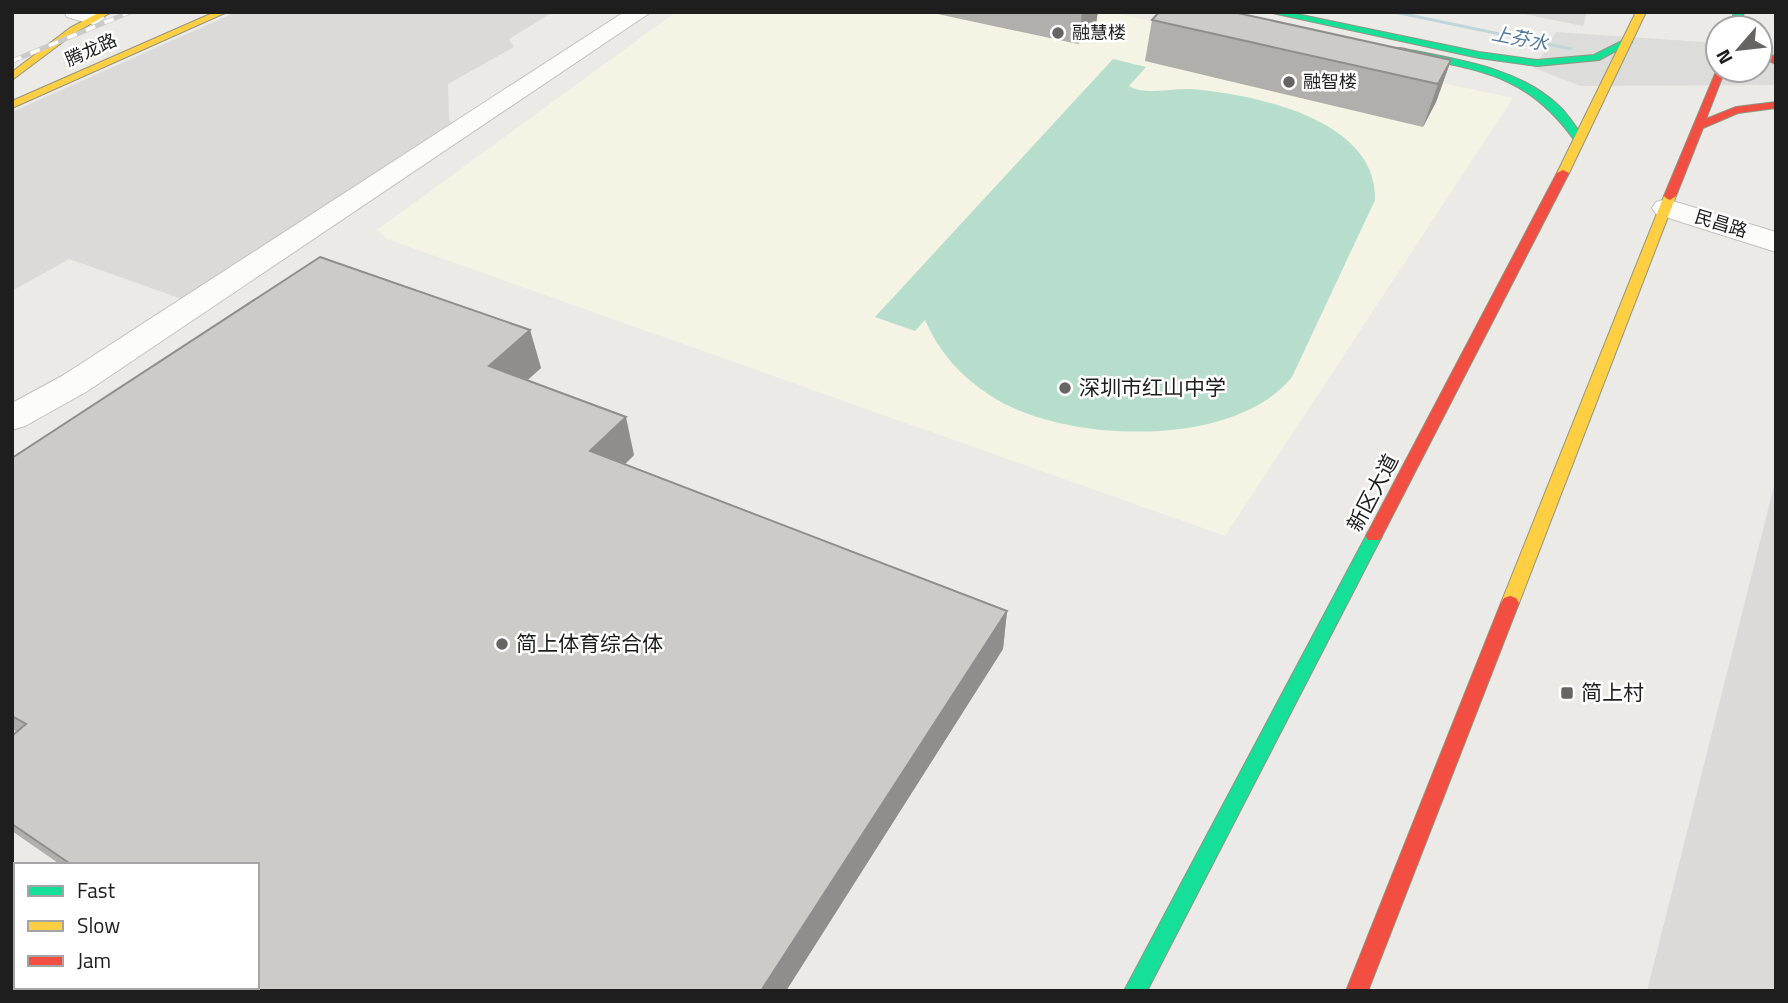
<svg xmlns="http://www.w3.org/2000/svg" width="1788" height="1003" font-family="'Titillium Web','Noto Sans SC',sans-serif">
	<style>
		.residential { fill: #dbdad8 }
		.education { fill: #f4f3e4 }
		.pitch { fill: #b7decd }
		.pier { fill: #dcdcda }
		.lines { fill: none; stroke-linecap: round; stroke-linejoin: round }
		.stream { fill: #bed6db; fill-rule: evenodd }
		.street-casing { stroke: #c2c1bf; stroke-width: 2 }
		.fast-casing { stroke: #939481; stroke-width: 2 }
		.slow-casing { stroke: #939481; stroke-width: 2 }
		.jam-casing { stroke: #939481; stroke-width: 2 }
		.street { fill: #fcfcfb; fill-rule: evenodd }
		.fast { fill: #16e098; fill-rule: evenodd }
		.slow { fill: #ffcf43; fill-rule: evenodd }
		.jam { fill: #f24e42; fill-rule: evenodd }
		.rail-casing { stroke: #cacac9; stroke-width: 5 }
		.rail { stroke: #fff; stroke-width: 3.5; stroke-dasharray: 10; stroke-linecap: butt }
		.wall { fill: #b0afac }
		.shaded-wall { fill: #908e8c }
		.building { fill: #cdcbc8; stroke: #908e8c; stroke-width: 2 }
		.poi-dot { fill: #666564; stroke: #fff; stroke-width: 2.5 }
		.labels { text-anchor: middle; stroke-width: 5; stroke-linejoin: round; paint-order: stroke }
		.far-poi-label { font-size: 18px; fill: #1e1e1e; stroke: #fff; text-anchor: start }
		.far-street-label { font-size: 18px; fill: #1e1e1e; stroke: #fff }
		.far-water-label { font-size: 19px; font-style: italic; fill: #53799b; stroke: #fff }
		.poi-label { font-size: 21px; fill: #1e1e1e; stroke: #fff; text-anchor: start }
		.street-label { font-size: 21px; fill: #1e1e1e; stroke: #fff }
	</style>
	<rect width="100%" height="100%" fill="#eceae7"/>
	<g class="residential">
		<polygon points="236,12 553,12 509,39 514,47 448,84 449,119 455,128 185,300 69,259 12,291 12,112"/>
		<polygon points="1514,12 1587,12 1583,26"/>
		<polygon points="1776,478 1776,991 1647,991"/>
	</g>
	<polygon class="education" points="676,12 1109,12 1513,98 1225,536 387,239 377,230"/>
	<path class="pitch" d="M 1113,59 L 1146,67 L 1129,86 C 1145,96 1171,88 1191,89 C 1253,94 1378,119 1375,200 L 1292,377 C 1233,450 1063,443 991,396 C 961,377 939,352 925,320 L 915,331 L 875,317 Z"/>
	<polygon class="pier" points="1556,32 1718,43 1718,70 1760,70 1760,46 1776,47 1776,85 1581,86 1534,68"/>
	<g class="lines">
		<polygon class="stream" points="1387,12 1402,12 1573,48 1569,50"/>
		<defs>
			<g id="street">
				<polygon points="64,12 99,12 105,18 94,25 67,17"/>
				<polygon points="624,12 651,12 86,392 25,426 12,430 12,403 62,376"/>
				<polygon points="1666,199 1776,232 1776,252 1656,214 1652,208 1656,202"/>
			</g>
			<g id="fast">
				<polygon points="1268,12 1287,12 1479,52 1537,60 1594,55 1624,40 1632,42 1599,60 1537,66 1479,58"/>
				<polygon points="1734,12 1744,12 1740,28 1730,28"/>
				<path d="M 1400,48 C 1453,59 1516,66 1558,105 C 1568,114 1576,127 1584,139 L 1575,141 C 1525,70 1475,71 1397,53 L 1397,49 Z"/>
				<polygon points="1374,530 1380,532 1382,536 1147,991 1124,991 1366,536 1368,532"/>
			</g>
			<g id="slow">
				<polygon points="100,12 112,12 76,32 12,80 12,72 70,28"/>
				<polygon points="215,12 227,12 12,108 12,101"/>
				<polygon points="1636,12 1646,12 1569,173 1559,175 1557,173"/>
				<polygon points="1670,192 1676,196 1519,603 1516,608 1504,608 1501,603 1664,196"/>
			</g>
			<g id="jam">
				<polygon points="1760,50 1776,57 1776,64 1760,57"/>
				<polygon points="1718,67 1718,70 1725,70 1706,119 1736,107 1776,102 1776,108 1738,113 1703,128 1676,196 1670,200 1666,198 1664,196"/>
				<polygon points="1563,170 1569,173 1382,536 1380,540 1368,540 1366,536 1557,173"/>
				<polygon points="1510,596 1516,598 1519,603 1368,991 1346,991 1501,603 1504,598"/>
			</g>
		</defs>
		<use href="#street" class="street-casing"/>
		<use href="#fast" class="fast-casing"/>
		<use href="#slow" class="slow-casing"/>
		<use href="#jam" class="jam-casing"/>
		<use href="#street" class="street"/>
		<use href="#fast" class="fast"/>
		<use href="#slow" class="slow"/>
		<use href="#jam" class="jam"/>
		<defs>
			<polyline id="rail" points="12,61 130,12"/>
		</defs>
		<use href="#rail" class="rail-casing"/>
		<use href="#rail" class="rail"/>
	</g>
	<g class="wall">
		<polygon points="928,12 1098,12 1096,23 1078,44"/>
		<polygon points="1152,20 1451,60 1436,102 1423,127 1145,61"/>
		<polygon points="530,330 541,368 527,380 634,455 625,464 1007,611 1003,649 786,991 243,991 237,987 257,987 257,865 61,865 12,831 12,736 17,732 12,729 12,458"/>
	</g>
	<g class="shaded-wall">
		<polygon points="1082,12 1098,12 1096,23 1078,44"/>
		<polygon points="1451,60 1436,102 1423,127 1438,84"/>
		<polygon points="530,330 541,368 501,404 489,366"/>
		<polygon points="626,417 634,455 600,489 590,451"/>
		<polygon points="1007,611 1003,649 786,991 761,991"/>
	</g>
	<g class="building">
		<polygon points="1159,12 1233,12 1451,60 1438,84 1152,20"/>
		<polygon points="320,257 530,330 489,366 626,417 590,451 1007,611 761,991 255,991 249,987 257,987 257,865 72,865 12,824 12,736 26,724 12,716 12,458"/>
	</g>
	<g class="poi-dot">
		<circle cx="1058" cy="33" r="7"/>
		<circle cx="1289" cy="82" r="7"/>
		<circle cx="1065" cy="388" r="7"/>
		<circle cx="502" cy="644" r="7"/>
		<rect x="1560" y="686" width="14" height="14" rx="3.5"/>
	</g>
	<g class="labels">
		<g class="far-poi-label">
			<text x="1072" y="39">融慧楼</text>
			<text x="1303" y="88">融智楼</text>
		</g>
		<g class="far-street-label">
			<text transform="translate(91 50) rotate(-24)" y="6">腾龙路</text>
			<text transform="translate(1721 224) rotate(17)" y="6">民昌路</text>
		</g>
		<g class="far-water-label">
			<text transform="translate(1520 38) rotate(11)" y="7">上芬水</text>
		</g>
		<g class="poi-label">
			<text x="1079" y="395">深圳市红山中学</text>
			<text x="516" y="651">简上体育综合体</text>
			<text x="1581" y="700">简上村</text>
		</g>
		<g class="street-label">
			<text transform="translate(1373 493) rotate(-62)" y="7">新区大道</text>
		</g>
	</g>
	<rect width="1788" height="1003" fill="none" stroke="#1e1e1e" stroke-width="28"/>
	<rect x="14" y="863" width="245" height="126" fill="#ffffff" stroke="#a5a5a5" stroke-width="2"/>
	<rect x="28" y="886" width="35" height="10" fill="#16e098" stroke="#a5a5a5" stroke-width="2"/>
	<text x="77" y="898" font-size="21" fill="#1e1e1e">Fast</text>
	<rect x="28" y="921" width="35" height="10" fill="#ffcf43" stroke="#a5a5a5" stroke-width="2"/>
	<text x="77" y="933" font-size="21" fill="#1e1e1e">Slow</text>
	<rect x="28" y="956" width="35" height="10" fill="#f24e42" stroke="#a5a5a5" stroke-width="2"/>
	<text x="77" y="968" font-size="21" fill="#1e1e1e">Jam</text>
	<g transform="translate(1739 49) rotate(242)"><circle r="33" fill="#ffffff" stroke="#a5a5a5" stroke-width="2"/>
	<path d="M0-5L12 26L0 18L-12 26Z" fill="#666564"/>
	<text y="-10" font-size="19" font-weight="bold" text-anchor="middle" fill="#1e1e1e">N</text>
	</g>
</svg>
